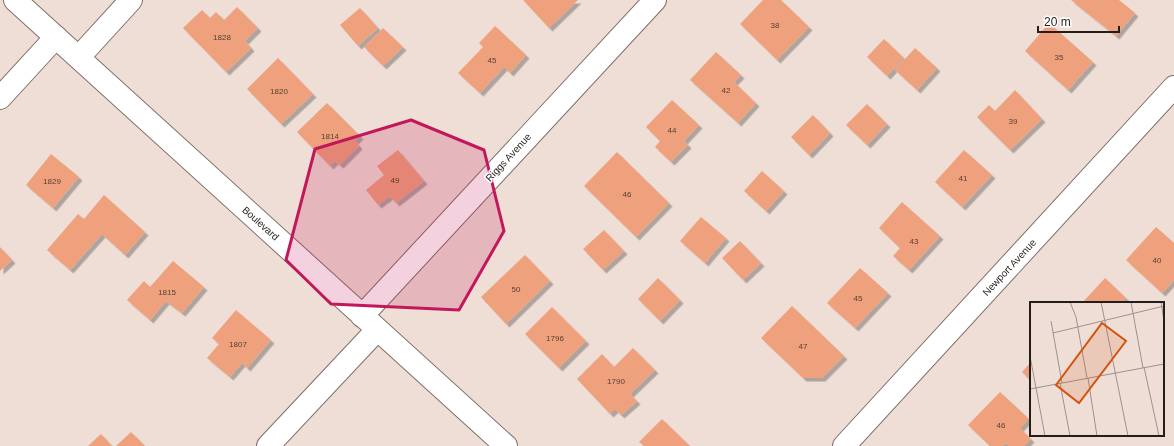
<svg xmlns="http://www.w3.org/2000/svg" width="1174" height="446" font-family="Arial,sans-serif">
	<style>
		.building { fill: #eea17c; filter: url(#shadow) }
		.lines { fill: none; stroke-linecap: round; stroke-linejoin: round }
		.minor-casing { stroke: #7e6f68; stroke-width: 24 }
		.secondary-casing { stroke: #7e6f68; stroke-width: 24 }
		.minor { stroke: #fff; stroke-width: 22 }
		.secondary { stroke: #fff; stroke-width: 22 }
		.marked { fill: #c2185b; fill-opacity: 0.2; stroke: #c2185b; stroke-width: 3; stroke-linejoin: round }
		.labels { text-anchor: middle; stroke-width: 3; stroke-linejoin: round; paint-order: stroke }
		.number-label { font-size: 8px; fill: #563f33 }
		.street-label { font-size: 10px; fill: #241e1b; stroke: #fff }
		.inset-road { fill: none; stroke: #9e918b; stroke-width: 1 }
		.view { fill: #d4530e; fill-opacity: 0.15; stroke: #d4530e; stroke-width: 2 }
		.inset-edge { fill: none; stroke: #241e1b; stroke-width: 2 }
	</style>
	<defs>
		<filter id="shadow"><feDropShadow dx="3.5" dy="3.5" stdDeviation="0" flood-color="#0004"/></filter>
	</defs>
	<rect width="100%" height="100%" fill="#efded6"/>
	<g class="building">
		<polygon points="523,0 578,0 549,28"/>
		<polygon points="763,0 781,0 809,27 777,60 740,24"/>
		<polygon points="1071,0 1119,0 1135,13 1116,36"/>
		<polygon points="237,7 258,28 245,41 251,48 226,72 183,28 202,10 210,18 216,12 224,20"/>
		<polygon points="360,8 378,28 358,46 340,25"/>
		<polygon points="1049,23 1093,62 1068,90 1025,51"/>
		<polygon points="495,26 526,55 510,73 504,67 480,93 458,73 483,47 479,43"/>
		<polygon points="383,28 403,47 383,66 364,47"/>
		<polygon points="884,39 904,58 887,76 867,57"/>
		<polygon points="915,48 937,68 917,90 895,70"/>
		<polygon points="716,52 741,75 734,82 756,103 738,123 690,80"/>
		<polygon points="278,58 313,94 281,124 247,89"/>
		<polygon points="1015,90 1042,119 1010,150 977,117 989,105 995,111"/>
		<polygon points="672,100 699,125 684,141 688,145 671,162 655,147 660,141 646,127"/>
		<polygon points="327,103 360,136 355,141 359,146 340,165 335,161 330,166 297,132"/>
		<polygon points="867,104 887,124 867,145 846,125"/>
		<polygon points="813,115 830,133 809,155 791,137"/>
		<polygon points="398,150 424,181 396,203 390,196 378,205 366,190 384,175 377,166"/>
		<polygon points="964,150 992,175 962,207 935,182"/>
		<polygon points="617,152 669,203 636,237 584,186"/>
		<polygon points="51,154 79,177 53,208 26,185"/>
		<polygon points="762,171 784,191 766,211 744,191"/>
		<polygon points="104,195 145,232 125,255 102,234 70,270 47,250 78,214 84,219"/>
		<polygon points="902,202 940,236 909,270 893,256 900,248 879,228"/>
		<polygon points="701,217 726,238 705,263 680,241"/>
		<polygon points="1156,227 1174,243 1174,280 1162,293 1126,260"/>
		<polygon points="604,230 624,251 603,270 583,249"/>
		<polygon points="740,241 761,263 743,280 722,258"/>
		<polygon points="0,247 12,260 0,271"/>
		<polygon points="525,255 550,281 506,324 481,297"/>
		<polygon points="173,261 204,287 182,313 166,301 150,320 127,300 144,281 150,287"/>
		<polygon points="860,268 888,293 855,328 827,303"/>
		<polygon points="658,278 680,300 660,321 638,299"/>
		<polygon points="1105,278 1126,298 1121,303 1082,303"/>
		<polygon points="792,306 844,356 822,378 803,378 761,338"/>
		<polygon points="552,307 586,341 559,368 525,334"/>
		<polygon points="236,310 271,340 247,368 242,363 230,377 207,358 219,344 212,338"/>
		<polygon points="633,348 655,370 630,394 637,401 621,415 615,409 610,414 577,379 602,354 614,367"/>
		<polygon points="1031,362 1031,381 1022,372"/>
		<polygon points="1000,392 1029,419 1020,428 1031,439 1024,446 1009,446 1006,443 1003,446 990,446 968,425"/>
		<polygon points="662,419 690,446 644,446 639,442"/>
		<polygon points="131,432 145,446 116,446"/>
		<polygon points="101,434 112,446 88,446"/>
	</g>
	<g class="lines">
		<defs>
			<g id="minor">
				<polyline points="79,57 131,0"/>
				<polyline points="0,98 56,37"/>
				<polyline points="362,316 655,0"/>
				<polyline points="268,446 377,330"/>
				<polyline points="844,446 1174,87"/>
			</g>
			<polyline id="secondary" points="15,0 506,446"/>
		</defs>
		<use href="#minor" class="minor-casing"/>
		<use href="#secondary" class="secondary-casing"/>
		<use href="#minor" class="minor"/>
		<use href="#secondary" class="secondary"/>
	</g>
	<path class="marked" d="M 411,120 L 484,150 L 504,231 L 459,310 L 331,304 L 286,260 L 315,149 Z"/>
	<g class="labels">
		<g class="number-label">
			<text x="775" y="28">38</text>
			<text x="222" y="40">1828</text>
			<text x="1059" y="60">35</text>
			<text x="492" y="63">45</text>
			<text x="726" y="93">42</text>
			<text x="279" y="94">1820</text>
			<text x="1013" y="124">39</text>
			<text x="672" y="133">44</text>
			<text x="330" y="139">1814</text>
			<text x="963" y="181">41</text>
			<text x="395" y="183">49</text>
			<text x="52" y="184">1829</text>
			<text x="627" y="197">46</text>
			<text x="914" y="244">43</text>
			<text x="1157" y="263">40</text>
			<text x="516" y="292">50</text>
			<text x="167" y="295">1815</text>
			<text x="858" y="301">45</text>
			<text x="555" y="341">1796</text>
			<text x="238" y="347">1807</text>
			<text x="803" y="349">47</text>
			<text x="616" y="384">1790</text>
			<text x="1001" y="428">46</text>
		</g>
		<g class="street-label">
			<text transform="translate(508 157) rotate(-47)" y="4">Riggs Avenue</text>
			<text transform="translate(261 223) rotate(42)" y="4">Boulevard</text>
			<text transform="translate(1009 267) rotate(-47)" y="4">Newport Avenue</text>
		</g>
	</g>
	<g transform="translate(1030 302)">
		<rect width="134" height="134" fill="#efded6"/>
		<path class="inset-road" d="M 40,0 L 46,15 L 57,76M 71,0 L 98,134M 101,0 L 113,66M 131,0 L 134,19M 21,19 L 32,81M 23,31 L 134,4M 0,54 L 15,134M 114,65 L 129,134M 58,76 L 67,134M 30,81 L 40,134M 0,87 L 134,62"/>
		<path class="view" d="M 72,21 L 96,39 L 49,101 L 26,83 Z"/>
		<rect width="134" height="134" class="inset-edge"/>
	</g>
	<path d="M1038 26v6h81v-6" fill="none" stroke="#241e1b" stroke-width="2"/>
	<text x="1044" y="26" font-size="12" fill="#241e1b" stroke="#ffffff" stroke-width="3" paint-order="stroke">20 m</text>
</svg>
